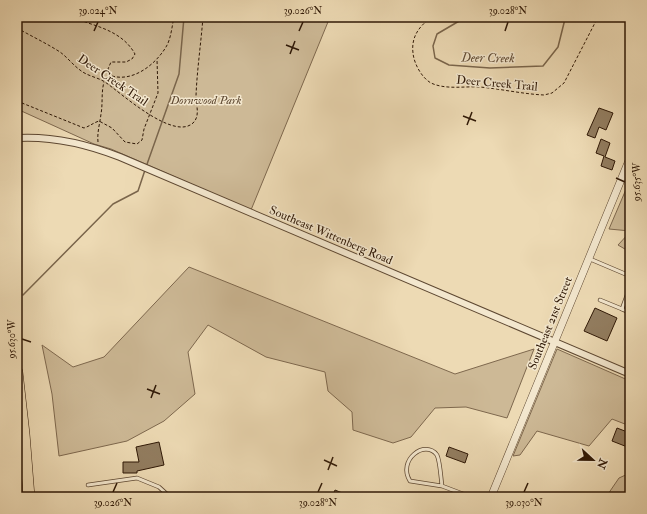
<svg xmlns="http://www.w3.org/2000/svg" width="647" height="514" font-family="'IM FELL Double Pica',serif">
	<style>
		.green { fill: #cdb996; stroke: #7e684e }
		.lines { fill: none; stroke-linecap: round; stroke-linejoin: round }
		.stream { stroke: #7a654b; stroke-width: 1.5 }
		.building { fill: #927d60; stroke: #2f1806 }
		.service-casing { stroke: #5e4832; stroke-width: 4.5 }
		.minor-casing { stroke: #5e4832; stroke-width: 8 }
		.tertiary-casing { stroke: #5e4832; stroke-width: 8 }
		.motorway-casing { stroke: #2f1806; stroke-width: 12 }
		.path { stroke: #2f1806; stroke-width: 1; stroke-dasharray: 3 2; stroke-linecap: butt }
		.service { stroke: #f3e7ce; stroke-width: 3 }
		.minor { stroke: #f3e7ce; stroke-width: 6 }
		.tertiary { stroke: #f3e7ce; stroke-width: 7 }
		.motorway { stroke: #eddab4; stroke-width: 11 }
		.ticks { fill: none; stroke: #2f1806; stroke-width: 1.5 }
		.labels { text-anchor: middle; stroke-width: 3; stroke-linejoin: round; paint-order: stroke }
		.street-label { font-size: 12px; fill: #2f1806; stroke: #f3e7ce }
		.park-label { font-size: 12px; font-style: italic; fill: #5e4831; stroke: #f3e7ce }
		.water-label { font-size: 13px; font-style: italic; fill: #614b34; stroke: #f3e7ce }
		.neatline { fill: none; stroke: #2f1806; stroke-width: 1.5 }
		.ticks-label { font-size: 10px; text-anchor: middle; fill: #2f1806 }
	</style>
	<rect width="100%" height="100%" fill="#eddab4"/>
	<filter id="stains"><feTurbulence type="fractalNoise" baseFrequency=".005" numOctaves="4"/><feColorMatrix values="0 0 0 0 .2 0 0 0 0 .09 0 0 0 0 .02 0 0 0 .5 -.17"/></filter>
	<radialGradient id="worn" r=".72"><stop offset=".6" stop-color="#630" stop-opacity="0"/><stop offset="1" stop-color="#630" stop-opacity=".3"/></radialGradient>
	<g class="green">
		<polygon points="17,17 330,17 251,210 111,149 94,144 17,109"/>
		<polygon points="630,180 630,231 609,229"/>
		<polygon points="630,232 630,252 618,245"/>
		<polygon points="189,267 455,374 534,349 507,418 466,407 435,408 411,437 393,443 353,430 352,412 328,391 325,372 266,357 208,325 188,352 195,394 164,421 127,441 59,456 52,394 42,345 73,367 104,357"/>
		<polygon points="557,349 630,381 630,426 612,419 589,446 537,431 520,455 513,456"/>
		<polygon points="630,473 630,497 606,497 619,478"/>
	</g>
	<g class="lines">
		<g class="stream">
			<polyline points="466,17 437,34 433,46 435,58 449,65 490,68 543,66 558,47 565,19 570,17"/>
			<polyline points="616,17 630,23"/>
			<polyline points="146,167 179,74 184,17"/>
			<polyline points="23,295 113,204 138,191 145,170"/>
		</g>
	</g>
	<g class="building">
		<polygon points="599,108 613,113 606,130 599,127 595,138 587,135"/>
		<polygon points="601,139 610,143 605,157 615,161 612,170 601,166 604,156 596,153"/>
		<polygon points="595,308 617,318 607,341 584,331"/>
		<polygon points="617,428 630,433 630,448 612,441"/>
		<polygon points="159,442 164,465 137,471 137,473 123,473 123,462 139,462 136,447"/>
		<polygon points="449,447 468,454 465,463 446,456"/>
		<polygon points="335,490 352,497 332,497"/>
	</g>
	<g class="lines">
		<defs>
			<g id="service">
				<polyline points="590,259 630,276"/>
				<polyline points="600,300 622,309 630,287"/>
				<polyline points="622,309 630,313"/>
				<polyline points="88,485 137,478 159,487 170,497"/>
				<path d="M 442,486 C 441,479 440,461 437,455 C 425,439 397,460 410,481 L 442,486 L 471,497"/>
			</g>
			<path id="minor" d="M 17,138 C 53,136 87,144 120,157 L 630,374"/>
			<polyline id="tertiary" points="491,497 630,158"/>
			<g id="motorway">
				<polyline points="17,372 24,434 29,497"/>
				<polyline points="17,493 17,497"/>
			</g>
		</defs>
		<use href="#service" class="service-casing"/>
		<use href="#minor" class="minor-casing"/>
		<use href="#tertiary" class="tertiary-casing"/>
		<use href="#motorway" class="motorway-casing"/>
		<g class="path">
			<path d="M 70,17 C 76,18 82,21 88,23 C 107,29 125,36 135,54 L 132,59 L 126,62 L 111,62 L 108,69 L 112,76 C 133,82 155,65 166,47 C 171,39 172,26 174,17"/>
			<path d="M 432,17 C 419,26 411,37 413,53 C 414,64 422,78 431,83 C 446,90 465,86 480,87 C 501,89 523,94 544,95 L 552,93 L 564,83 L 598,17"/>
			<path d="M 17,28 C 31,36 46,43 60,52 C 67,57 73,65 80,70 C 87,76 97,77 105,82 C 120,92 175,143 194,122 C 200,115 196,105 196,96 C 197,70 201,43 203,17"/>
			<path d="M 17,101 L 84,128 C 90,126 93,123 99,121 L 112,128 L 125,142 L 137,144 L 142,140 L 144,129 L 158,93 L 157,59"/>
			<path d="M 98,142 C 97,132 100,123 101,114 C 103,103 101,93 104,82"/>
		</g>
		<use href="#service" class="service"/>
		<use href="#minor" class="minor"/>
		<use href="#tertiary" class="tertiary"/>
		<use href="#motorway" class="motorway"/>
	</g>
	<path class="ticks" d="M 94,31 L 98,22M 299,31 L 303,22M 505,31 L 508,22M 286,45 L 299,50M 290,54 L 295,41M 463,116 L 476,121M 467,125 L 472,112M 616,178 L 625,182M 22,339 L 31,342M 147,389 L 160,394M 151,398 L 156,385M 324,460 L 337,466M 328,470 L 333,457M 113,492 L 117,483M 318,492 L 322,483M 524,492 L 528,483"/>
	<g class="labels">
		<g class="street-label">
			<text transform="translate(113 80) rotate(34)" y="4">Deer Creek Trail</text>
			<text transform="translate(497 83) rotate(5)" y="4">Deer Creek Trail</text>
			<text transform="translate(331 235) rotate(23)" y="4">Southeast Wittenberg Road</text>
			<text transform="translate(550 323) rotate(-68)" y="4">Southeast 21st Street</text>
		</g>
		<g class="park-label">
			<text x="206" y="104">Dornwood Park</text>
		</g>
		<g class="water-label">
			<text transform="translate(488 57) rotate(1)" y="5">Deer Creek</text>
		</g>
	</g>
	<rect width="647" height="514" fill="none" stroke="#eddab4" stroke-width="44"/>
	<g transform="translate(593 460) rotate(112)" stroke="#f3e7ce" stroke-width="3" paint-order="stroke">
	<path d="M0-3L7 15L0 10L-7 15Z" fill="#2f1806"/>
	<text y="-6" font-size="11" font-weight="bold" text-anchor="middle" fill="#2f1806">N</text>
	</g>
	<rect x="22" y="22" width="603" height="470" class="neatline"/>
	<g class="ticks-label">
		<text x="98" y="14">39.024°N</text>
		<text x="303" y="14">39.026°N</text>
		<text x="508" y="14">39.028°N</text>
		<text transform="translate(636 182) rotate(-90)" y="4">95.635°W</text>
		<text transform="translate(11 339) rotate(-90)" y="4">95.630°W</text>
		<text x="113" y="506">39.026°N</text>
		<text x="318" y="506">39.028°N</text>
		<text x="524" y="506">39.030°N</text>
	</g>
	<rect width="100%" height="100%" filter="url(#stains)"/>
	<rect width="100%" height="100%" fill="url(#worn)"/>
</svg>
